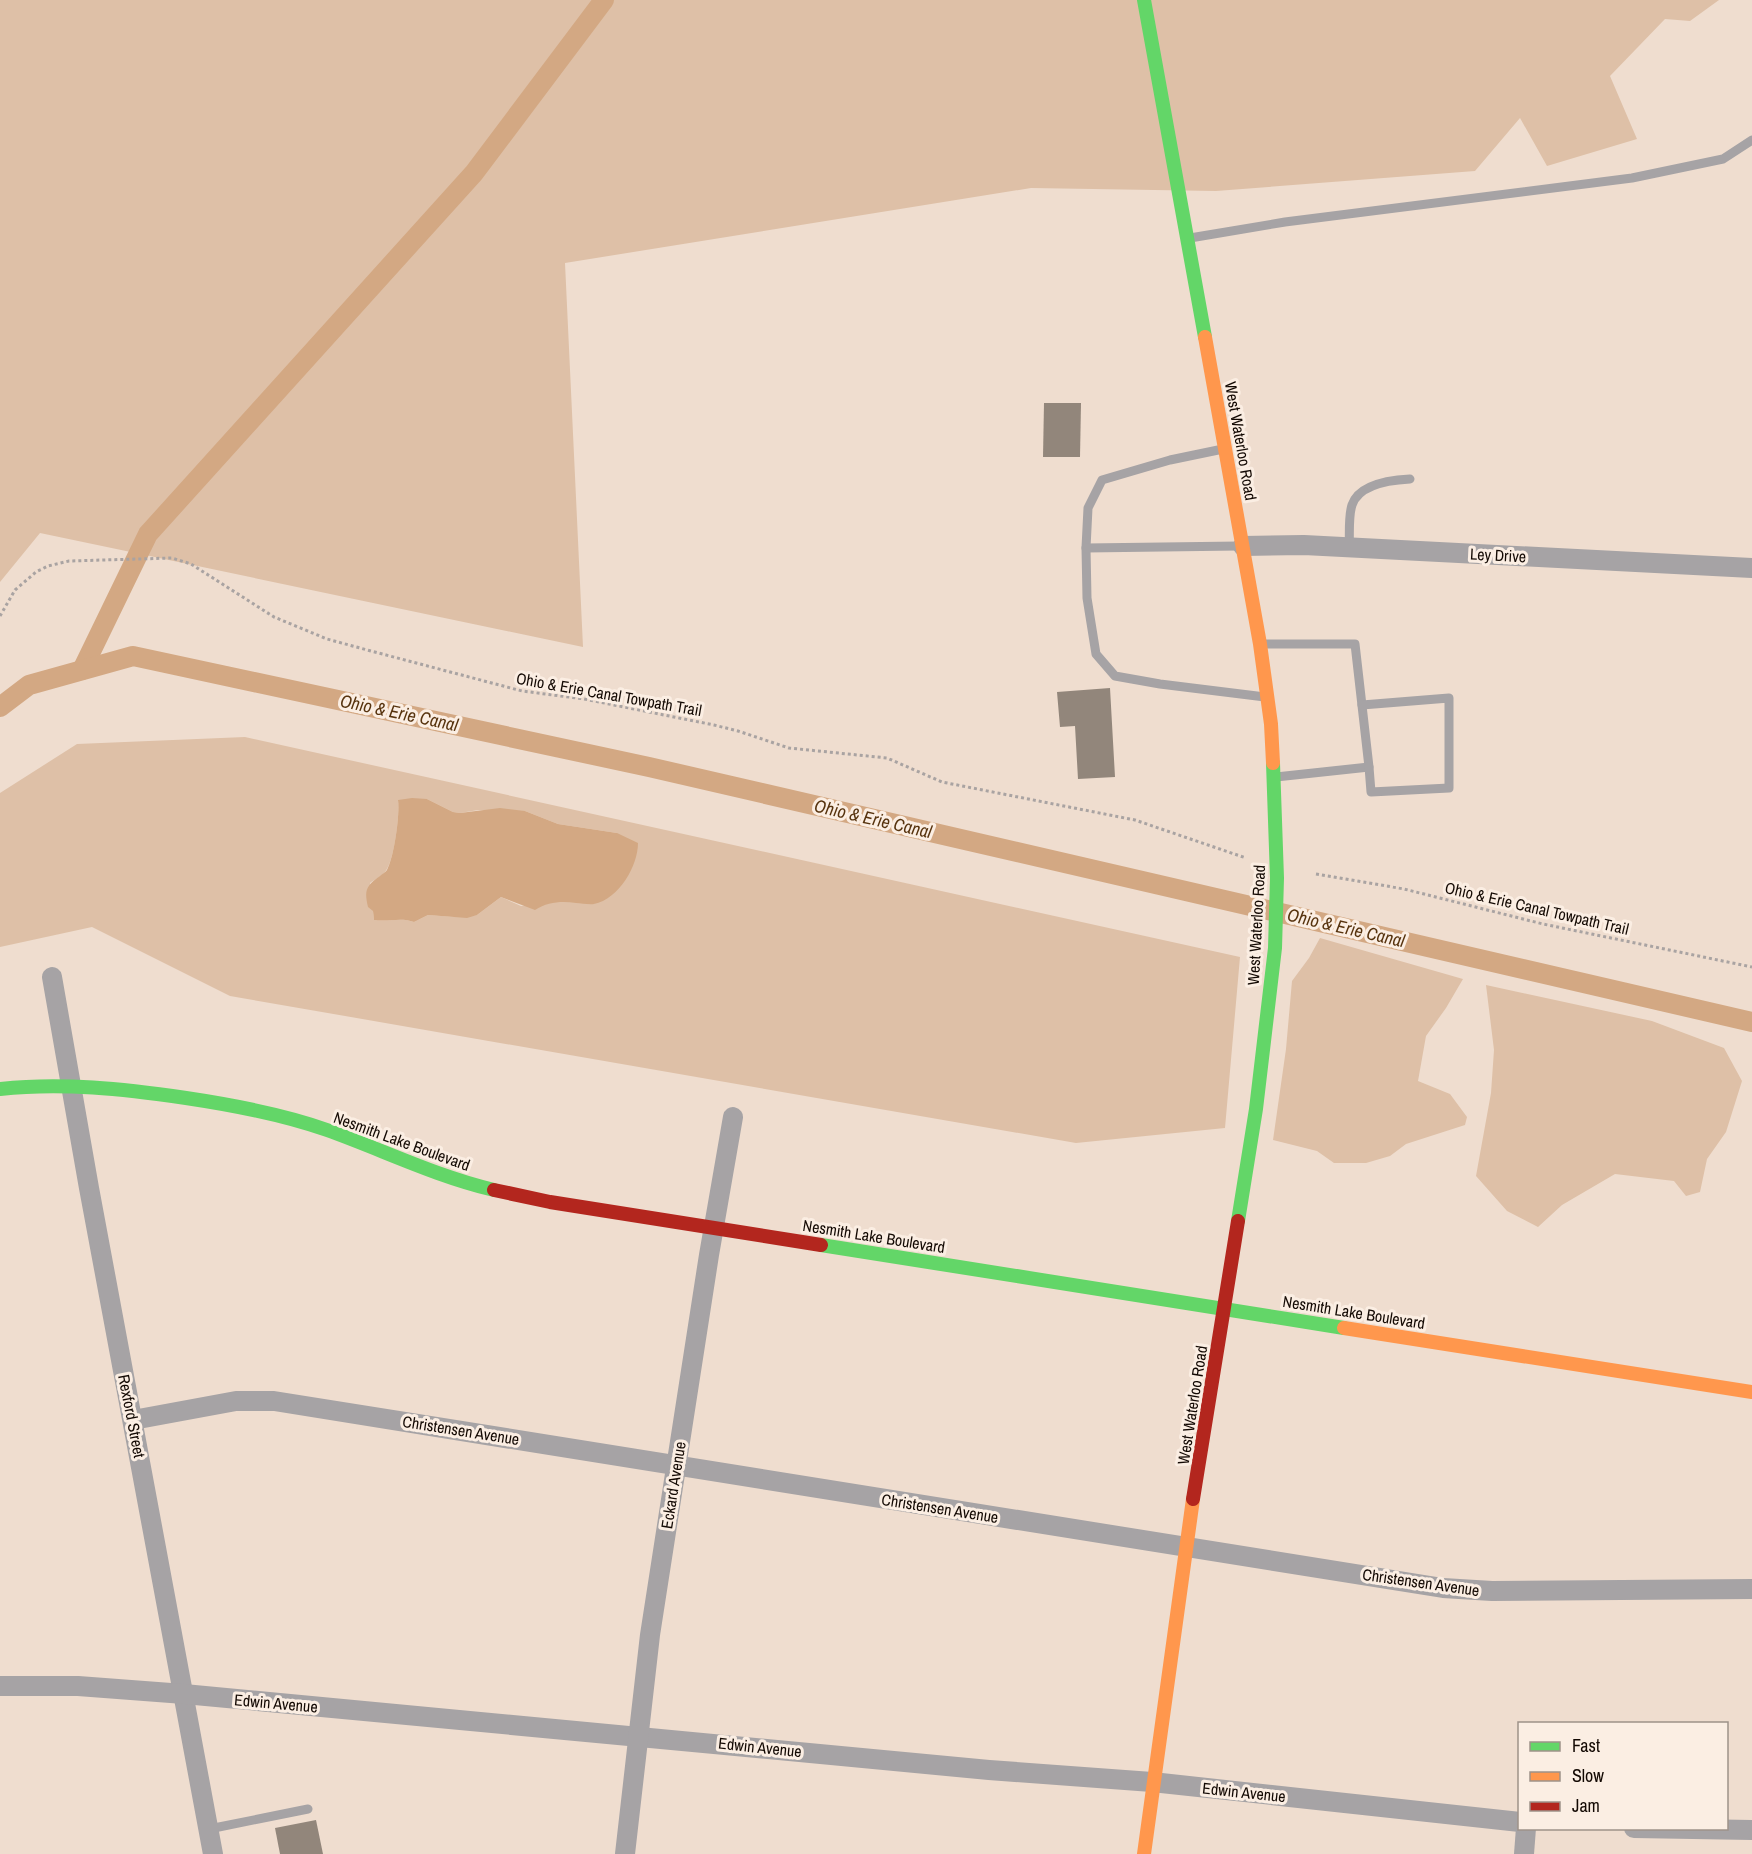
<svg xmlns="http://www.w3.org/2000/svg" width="1752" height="1854" font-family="'Archivo Narrow',sans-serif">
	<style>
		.green { fill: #dec0a7; fill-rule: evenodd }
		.water { fill: #d3a883 }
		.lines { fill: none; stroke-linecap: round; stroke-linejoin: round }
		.canal { stroke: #d3a883; stroke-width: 20 }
		.building { fill: #92867b }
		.path { stroke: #a9a3a2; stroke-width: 3; stroke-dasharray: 3 3; stroke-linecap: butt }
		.lane { stroke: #a6a3a5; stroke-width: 9 }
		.street { stroke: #a6a3a5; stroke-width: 20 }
		.fast { stroke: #63d668; stroke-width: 14 }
		.slow { stroke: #ff974d; stroke-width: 14 }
		.jam { stroke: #b3261e; stroke-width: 14 }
		.labels { text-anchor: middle; stroke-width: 6; stroke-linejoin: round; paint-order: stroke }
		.street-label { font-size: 16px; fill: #130903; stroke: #fbeee3 }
		.water-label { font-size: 18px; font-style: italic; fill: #57330e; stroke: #fbeee3 }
	</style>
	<rect width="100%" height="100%" fill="#efddcf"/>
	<g class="green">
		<polygon points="0,0 1719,0 1690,21 1665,19 1610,76 1637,139 1547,166 1520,118 1475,171 1216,191 1031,188 565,263 583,647 40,533 0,582"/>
		<path d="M 245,737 L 1240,957 L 1225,1128 L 1076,1143 L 230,996 L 92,927 L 0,947 L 0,793 L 77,744 ZM 427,799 L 453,812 L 460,813 L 478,810 L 525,811 L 558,824 L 617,833 L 594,904 L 563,901 L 521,906 L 501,897 L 477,915 L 455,917 L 428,915 L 414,922 C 401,917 389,922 374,920 L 370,883 C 374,880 382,876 385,872 C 394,862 400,814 398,801 Z"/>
		<polygon points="1320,938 1463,979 1446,1008 1426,1036 1418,1081 1450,1094 1467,1117 1465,1125 1406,1144 1390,1156 1366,1163 1334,1163 1317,1151 1273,1140 1286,1049 1292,981 1309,958"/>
		<polygon points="1486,985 1652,1021 1724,1048 1742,1081 1726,1132 1707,1159 1700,1192 1686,1196 1674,1181 1615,1174 1562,1205 1538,1227 1507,1211 1476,1176 1491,1093 1494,1050"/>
	</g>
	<path class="water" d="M 412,798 L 427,799 L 453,812 L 460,813 L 500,808 L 525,811 L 558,824 L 617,833 L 638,843 C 638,866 619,899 594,904 C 589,905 581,903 576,903 C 561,901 548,902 535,910 L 501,897 L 477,915 L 467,918 L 428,915 L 414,922 C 401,917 389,922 374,920 L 373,911 L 368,907 C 364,890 366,886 380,876 C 382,874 386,872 387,870 C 394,857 400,815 398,800 Z"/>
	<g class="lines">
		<g class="canal">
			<polyline points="82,670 148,534 474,173 604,0"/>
			<polyline points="0,707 29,685 133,656 649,767 1752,1022"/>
		</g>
	</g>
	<g class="building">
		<polygon points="1044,403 1081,403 1080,457 1043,457"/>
		<polygon points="1110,688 1115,777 1078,779 1075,726 1060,727 1057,692"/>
		<polygon points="316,1820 323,1854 280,1854 275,1828"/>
	</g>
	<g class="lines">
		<g class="path">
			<polyline points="0,616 15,590 36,572 48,566 69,561 172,558 191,564 274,617 327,639 371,651 522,691 584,699 714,725 738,731 789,748 887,758 942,782 1135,820 1246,858"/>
			<polyline points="1316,874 1404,889 1543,924 1752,967"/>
		</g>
		<g class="lane">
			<polyline points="1190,238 1285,222 1632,178 1723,159 1752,140"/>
			<polyline points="1223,449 1170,460 1102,480 1088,508 1086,548 1087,598 1096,654 1115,676 1160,684 1265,697"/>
			<polyline points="1086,548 1239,546"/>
			<path d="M 1349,548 C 1350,535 1348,517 1352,505 C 1359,484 1391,480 1410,479"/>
			<polyline points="1263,644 1355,644 1369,767 1276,777"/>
			<polyline points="1362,705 1449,698 1449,788 1371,792 1369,767"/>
			<polyline points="209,1829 308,1809"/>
		</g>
		<g class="street">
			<polyline points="1243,546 1304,545 1752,568"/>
			<polyline points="52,977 89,1188 213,1854"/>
			<polyline points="133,1420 236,1401 274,1401 1443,1588 1492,1591 1752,1589"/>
			<polyline points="0,1686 78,1686 184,1694 989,1770 1152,1782 1520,1822"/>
			<polyline points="1634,1828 1752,1830"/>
			<polyline points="625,1854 650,1635 709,1255 733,1117"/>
			<polyline points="1524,1854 1526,1828"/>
		</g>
		<g class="fast">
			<polyline points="1144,0 1205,337"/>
			<path d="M 0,1089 C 62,1082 124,1089 186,1098 C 233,1105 282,1114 327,1130 C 383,1150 435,1176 494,1190"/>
			<polyline points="1238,1221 1256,1109 1275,948 1277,878 1273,763"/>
			<polyline points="821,1245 1344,1328"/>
		</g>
		<g class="slow">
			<polyline points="1205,337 1260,644 1271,724 1273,763"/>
			<polyline points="1344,1328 1752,1392"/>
			<polyline points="1144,1854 1193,1499"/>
		</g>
		<g class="jam">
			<polyline points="494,1190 550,1202 821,1245"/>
			<polyline points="1193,1499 1238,1221"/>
		</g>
	</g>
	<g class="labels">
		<g class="street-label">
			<text transform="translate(1241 441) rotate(80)" y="6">West Waterloo Road</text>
			<text transform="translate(1498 555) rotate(3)" y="6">Ley Drive</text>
			<text transform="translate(609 694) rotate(10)" y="6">Ohio &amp; Erie Canal Towpath Trail</text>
			<text transform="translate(1537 908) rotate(13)" y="6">Ohio &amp; Erie Canal Towpath Trail</text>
			<text transform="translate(1256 925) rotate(-87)" y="6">West Waterloo Road</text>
			<text transform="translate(402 1141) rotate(20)" y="6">Nesmith Lake Boulevard</text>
			<text transform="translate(874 1236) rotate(9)" y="6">Nesmith Lake Boulevard</text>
			<text transform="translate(1354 1312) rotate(9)" y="6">Nesmith Lake Boulevard</text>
			<text transform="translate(1192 1405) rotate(-81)" y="6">West Waterloo Road</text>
			<text transform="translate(132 1416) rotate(79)" y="6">Rexford Street</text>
			<text transform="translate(461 1430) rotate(9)" y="6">Christensen Avenue</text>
			<text transform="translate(673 1485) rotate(-81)" y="6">Eckard Avenue</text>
			<text transform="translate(940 1508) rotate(9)" y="6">Christensen Avenue</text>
			<text transform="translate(1421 1582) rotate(8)" y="6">Christensen Avenue</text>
			<text transform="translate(276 1703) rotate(5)" y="6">Edwin Avenue</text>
			<text transform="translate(760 1747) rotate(6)" y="6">Edwin Avenue</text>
			<text transform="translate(1244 1792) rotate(6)" y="6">Edwin Avenue</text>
		</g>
		<g class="water-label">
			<text transform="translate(399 713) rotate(12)" y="6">Ohio &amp; Erie Canal</text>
			<text transform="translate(873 819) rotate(13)" y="6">Ohio &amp; Erie Canal</text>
			<text transform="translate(1346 928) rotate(13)" y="6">Ohio &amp; Erie Canal</text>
		</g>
	</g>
	<rect x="1518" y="1722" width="210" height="108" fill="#fbeee3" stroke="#9e9289" stroke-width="1.5"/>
	<rect x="1530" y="1742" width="30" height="9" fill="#63d668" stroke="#9e9289" stroke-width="1.5"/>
	<text x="1572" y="1752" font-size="18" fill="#130903">Fast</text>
	<rect x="1530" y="1772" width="30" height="9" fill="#ff974d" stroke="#9e9289" stroke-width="1.5"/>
	<text x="1572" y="1782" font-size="18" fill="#130903">Slow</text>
	<rect x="1530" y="1802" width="30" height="9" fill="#b3261e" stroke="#9e9289" stroke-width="1.5"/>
	<text x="1572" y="1812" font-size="18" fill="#130903">Jam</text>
</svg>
